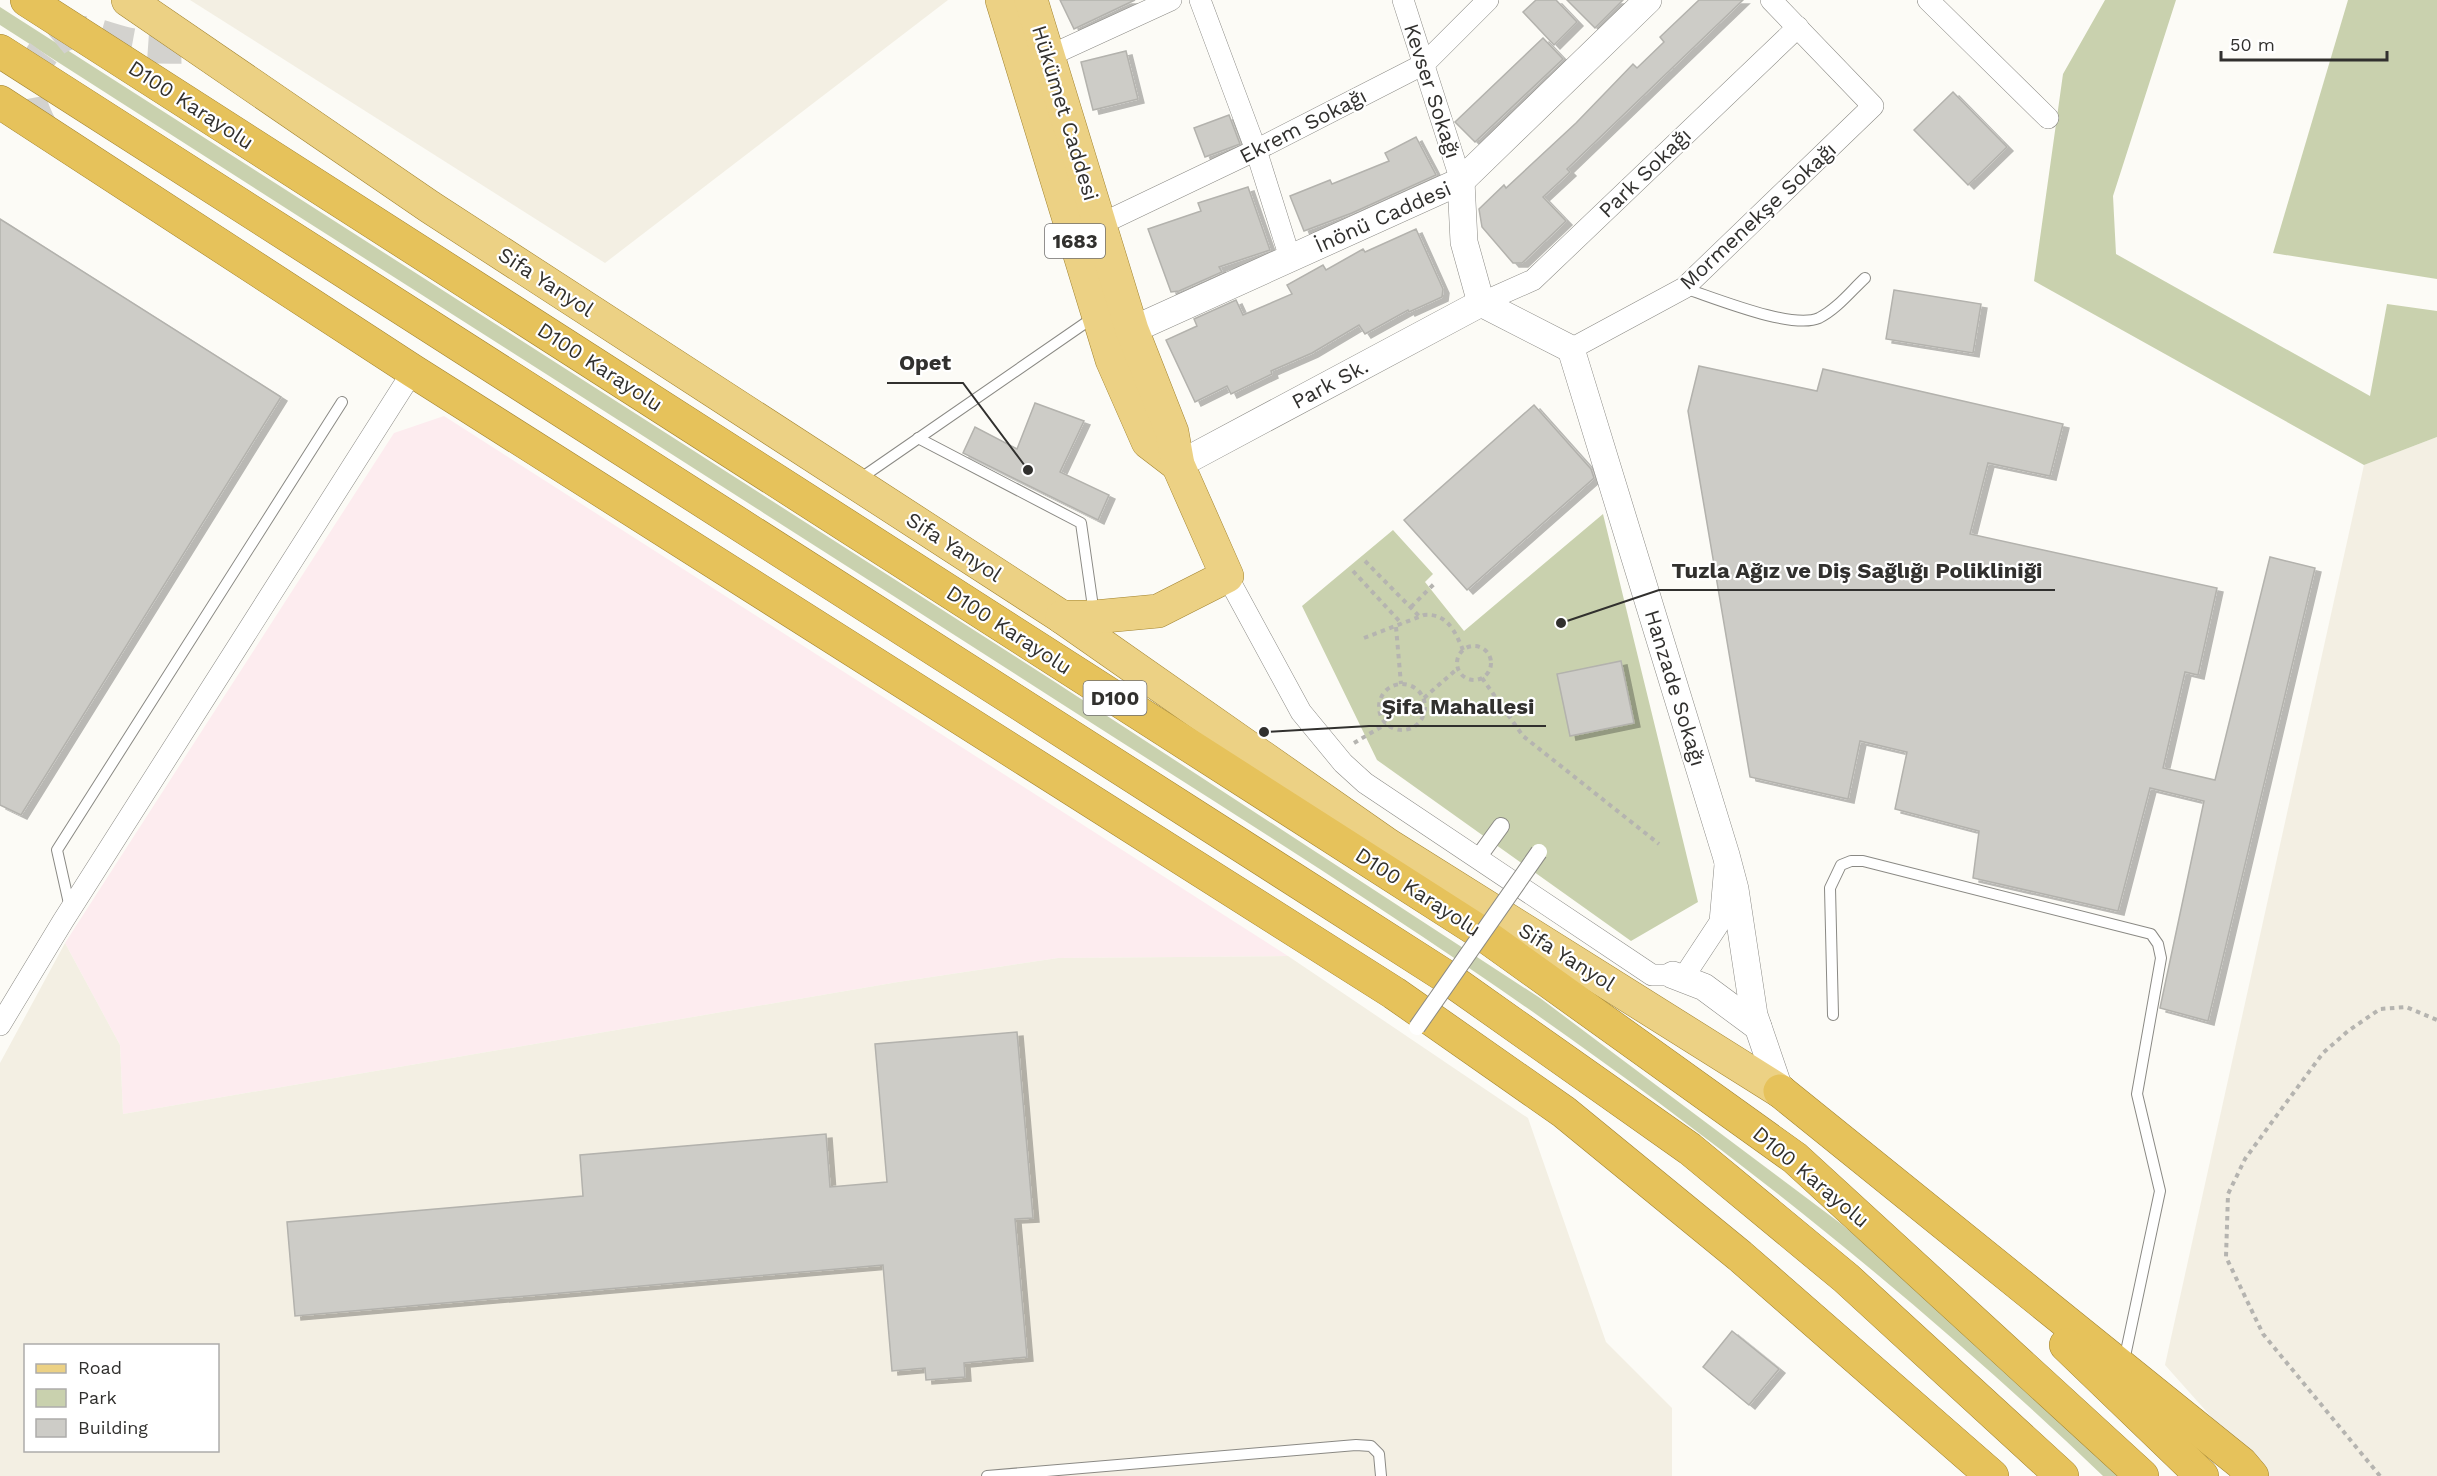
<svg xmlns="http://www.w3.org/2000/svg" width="2437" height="1476" font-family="'Work Sans',sans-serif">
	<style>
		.commercial { fill: #fdecef }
		.built { fill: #f3efe3; fill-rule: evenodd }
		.green { fill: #c9d1ae }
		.building { fill: #cdccc7; stroke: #b3b2ad; stroke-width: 1.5; filter: url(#shadow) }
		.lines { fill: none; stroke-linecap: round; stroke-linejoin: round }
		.primary-tunnel { stroke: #d3d2ce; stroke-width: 33; stroke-dasharray: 33 16; stroke-linecap: butt }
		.service-casing { stroke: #8a8984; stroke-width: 12 }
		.pedestrian-casing { stroke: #8a8984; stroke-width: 18 }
		.minor-casing { stroke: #8a8984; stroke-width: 22 }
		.tertiary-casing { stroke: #8a8984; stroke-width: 28 }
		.primary-casing { stroke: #a28431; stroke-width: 34 }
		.trunk-casing { stroke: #a28431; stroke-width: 34 }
		.path { stroke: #b5b4b0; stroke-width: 4; stroke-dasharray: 4.5 4.5; stroke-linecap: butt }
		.service { stroke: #fff; stroke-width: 10 }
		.pedestrian { stroke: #fff; stroke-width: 16 }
		.minor { stroke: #fff; stroke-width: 21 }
		.tertiary { stroke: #fff; stroke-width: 27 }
		.primary { stroke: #ecd184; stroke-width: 33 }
		.trunk { stroke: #e6c25b; stroke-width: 33 }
		.pedestrian-bridge-casing { stroke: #8a8984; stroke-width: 18; stroke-linecap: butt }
		.pedestrian-bridge { stroke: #fff; stroke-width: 16 }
		.labels { text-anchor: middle; stroke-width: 4.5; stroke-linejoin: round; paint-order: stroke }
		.shield { fill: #fff; stroke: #6f6e6d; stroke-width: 1.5 }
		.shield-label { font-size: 20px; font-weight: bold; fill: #31302e }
		.street-label { font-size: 21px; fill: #31302e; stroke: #fff }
		.leader { fill: none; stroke: #31302e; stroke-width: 2 }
		.callout-dot { fill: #31302e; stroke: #fff; stroke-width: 2 }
		.callout-label { font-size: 22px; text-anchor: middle; font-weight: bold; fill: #31302e; stroke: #fff; stroke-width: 4.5; stroke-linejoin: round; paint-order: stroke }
	</style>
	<defs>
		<filter id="shadow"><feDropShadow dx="6" dy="4" stdDeviation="0" flood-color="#0004"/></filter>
	</defs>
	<rect width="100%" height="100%" fill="#fcfbf6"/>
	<polygon class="commercial" points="444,416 1288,956 1058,958 898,982 123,1114 120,1045 65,943 394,433"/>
	<g class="built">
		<polygon points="190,0 948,0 605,263"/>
		<polygon points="2437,437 2437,1476 2264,1476 2165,1365 2364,465"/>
		<path d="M 65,943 L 120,1045 L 123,1114 L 898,982 L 1058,958 L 1288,956 L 1528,1118 L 1606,1342 L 1672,1408 L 1672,1476 L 0,1476 L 0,1063 ZM 26,1346 L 218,1346 L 218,1450 L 26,1450 Z"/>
	</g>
	<g class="green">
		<polygon points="2105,0 2176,0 2113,196 2116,254 2370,396 2387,304 2437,311 2437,437 2364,465 2034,281 2063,74"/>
		<polygon points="2348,0 2437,0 2437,279 2273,253"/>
		<path d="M 0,7 L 1055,682 L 1540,998 L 1840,1223 L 1946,1312 L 2126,1476 L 2103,1476 C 1908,1289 1695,1122 1472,970 C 1334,876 1191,787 1051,697 C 701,472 350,250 0,25 Z"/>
		<polygon points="1603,514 1698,902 1631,941 1377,760 1302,606 1393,530 1433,574 1425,582 1464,631"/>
	</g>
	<g class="building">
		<polygon points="1060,0 1135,0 1074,29"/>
		<polygon points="1536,0 1556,0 1577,22 1554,45 1523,12"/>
		<polygon points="1567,0 1623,0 1595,28"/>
		<polygon points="1699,0 1743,0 1567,169 1570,172 1543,197 1566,221 1522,263 1513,263 1482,227 1479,209 1504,185 1506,188 1576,123 1633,64 1637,68 1664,42 1660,37"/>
		<polygon points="1543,38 1563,59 1475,142 1455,122"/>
		<polygon points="1126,51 1138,99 1093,110 1081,62"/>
		<polygon points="1953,92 2007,147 1968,185 1914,130"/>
		<polygon points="1229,115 1240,144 1205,157 1194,128"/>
		<polygon points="1416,137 1436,175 1352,213 1304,231 1290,196 1330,180 1332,184 1389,161 1385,153"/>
		<polygon points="1248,187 1270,250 1219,267 1222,272 1179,291 1171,292 1148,229 1201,211 1198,203"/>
		<polygon points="0,219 281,397 21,815 0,805"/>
		<polygon points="1416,229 1443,289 1442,297 1409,312 1408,310 1365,334 1359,325 1312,353 1271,371 1272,374 1231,394 1227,386 1195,402 1166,340 1197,326 1194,319 1236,300 1243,315 1292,294 1287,285 1323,265 1326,270 1363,249 1365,252"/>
		<polygon points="1894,290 1981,304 1973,353 1886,339"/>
		<polygon points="1699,366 1817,391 1823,369 2063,424 2050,476 1988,463 1970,534 2217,588 2198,675 2185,672 2163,768 2215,780 2270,557 2315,568 2208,1021 2160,1008 2204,801 2150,788 2118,911 1973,878 1979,831 1895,809 1907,752 1860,741 1848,799 1750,777 1688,411"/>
		<polygon points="1035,403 1084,421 1060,472 1109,495 1098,520 963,453 975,427 1017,449"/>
		<polygon points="1534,405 1591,469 1594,478 1467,590 1404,520"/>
		<polygon points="1621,661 1634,723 1570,736 1557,674"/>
		<polygon points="1017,1032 1033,1218 1015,1219 1027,1357 964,1363 965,1377 926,1380 925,1368 892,1371 883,1265 295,1316 287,1222 583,1196 580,1155 826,1134 830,1187 887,1182 875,1044"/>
		<polygon points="1732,1331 1779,1369 1749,1405 1703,1367"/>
	</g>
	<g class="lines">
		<path class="primary-tunnel" d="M 42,129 C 30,106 23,89 36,64 C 67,8 98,42 141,46 C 159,48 179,47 197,47"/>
		<defs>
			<g id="service">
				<path d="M 1684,288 C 1715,298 1792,330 1819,318 C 1837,309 1851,291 1865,278"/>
				<polyline points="918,438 1081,523 1094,614"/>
				<polyline points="858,480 1094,317"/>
				<polyline points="70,908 57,850 342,402"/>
				<polyline points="1833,1015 1830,888 1841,865 1851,861 1863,861 2151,934 2158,944 2161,958 2137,1094 2160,1191 2124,1361"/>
				<polyline points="987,1476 1356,1445 1371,1446 1379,1454 1381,1476"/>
			</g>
			<polyline id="pedestrian" points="1477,859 1501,826"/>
			<g id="minor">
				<polyline points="1200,0 1256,150 1290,258"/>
				<polyline points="1403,0 1461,181"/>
				<polyline points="1928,0 2048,118"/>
				<polyline points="1049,56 1171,0"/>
				<polyline points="1099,225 1256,150 1424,64 1488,0"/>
				<polyline points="1481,303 1533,280 1798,27"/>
				<polyline points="1571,349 1684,288 1873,106 1771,0"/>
				<polyline points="1227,576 1301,712 1343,763 1365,783 1652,975 1685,975 1720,922 1725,865"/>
				<polyline points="0,1025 63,921 413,371"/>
			</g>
			<g id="tertiary">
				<polyline points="1461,181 1464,242 1481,303"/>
				<polyline points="1481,303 1571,349 1726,855 1735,889 1754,1015 1780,1091"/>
				<polyline points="1132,330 1461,181 1648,0"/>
				<polyline points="1178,465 1481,303"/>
				<polyline points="1673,975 1704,987 1758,1027"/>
			</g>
			<g id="primary">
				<polyline points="128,0 430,207 1062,617 1388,845 1780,1091"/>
				<polyline points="1002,0 1112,360 1148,442 1178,465"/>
				<polyline points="1031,0 1132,330 1172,432 1178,465 1227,576 1158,611 1094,617 1062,617"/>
			</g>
			<g id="trunk">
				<polyline points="27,0 1477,930 1795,1158 2142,1476"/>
				<polyline points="0,51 1445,976 1690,1149 1846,1278 2062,1476"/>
				<polyline points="0,102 413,371 1394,993 1564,1112 1740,1256 1992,1476"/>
				<polyline points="1780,1091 2241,1463 2252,1476"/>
				<polyline points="2066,1345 2202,1476"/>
			</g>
		</defs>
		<use href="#service" class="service-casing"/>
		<use href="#pedestrian" class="pedestrian-casing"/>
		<use href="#minor" class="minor-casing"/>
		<use href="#tertiary" class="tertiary-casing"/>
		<use href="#primary" class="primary-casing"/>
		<use href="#trunk" class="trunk-casing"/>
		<g class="path">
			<polyline points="1365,561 1420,617"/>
			<polyline points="1353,571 1402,624"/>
			<polyline points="1411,607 1434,584"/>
			<polyline points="1396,627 1401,684"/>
			<path d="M 1364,638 L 1424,615 C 1447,613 1455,631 1463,650"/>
			<circle cx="1474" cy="663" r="17"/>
			<polyline points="1482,678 1523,736 1659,844"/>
			<circle cx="1402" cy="707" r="23"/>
			<polyline points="1424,698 1458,668"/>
			<polyline points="1354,743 1386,724"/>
			<polyline points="2380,1476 2263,1334 2226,1257 2228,1194 2245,1159 2280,1111 2323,1053 2348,1031 2380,1009 2406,1007 2437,1020"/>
		</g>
		<use href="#service" class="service"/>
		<use href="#pedestrian" class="pedestrian"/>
		<use href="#minor" class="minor"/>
		<use href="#tertiary" class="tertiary"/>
		<use href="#primary" class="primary"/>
		<use href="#trunk" class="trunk"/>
		<defs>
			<polyline id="pedestrian-bridge" points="1417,1027 1539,852"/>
		</defs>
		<use href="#pedestrian-bridge" class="pedestrian-bridge-casing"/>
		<use href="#pedestrian-bridge" class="pedestrian-bridge"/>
	</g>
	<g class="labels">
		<g class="shield">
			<rect x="1045" y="224" width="60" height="34" rx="4.5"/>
			<rect x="1083.5" y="681" width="63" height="34" rx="4.5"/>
		</g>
		<g class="shield-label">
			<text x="1075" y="248">1683</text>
			<text x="1115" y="705">D100</text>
		</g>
		<g class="street-label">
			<text transform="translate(1432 91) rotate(72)" y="7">Kevser Sokağı</text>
			<text transform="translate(191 105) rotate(33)" y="7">D100 Karayolu</text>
			<text transform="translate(1065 113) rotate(73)" y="7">Hükümet Caddesi</text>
			<text transform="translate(1303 126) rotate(-27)" y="7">Ekrem Sokağı</text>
			<text transform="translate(1645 173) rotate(-44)" y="7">Park Sokağı</text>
			<text transform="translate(1758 216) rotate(-43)" y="7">Mormenekşe Sokağı</text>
			<text transform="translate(1383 217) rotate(-24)" y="7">İnönü Caddesi</text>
			<text transform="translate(546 282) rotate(33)" y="7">Sifa Yanyol</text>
			<text transform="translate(600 367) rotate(33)" y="7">D100 Karayolu</text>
			<text transform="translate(1330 384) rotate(-28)" y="7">Park Sk.</text>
			<text transform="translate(954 547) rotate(33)" y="7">Sifa Yanyol</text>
			<text transform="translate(1009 630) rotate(33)" y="7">D100 Karayolu</text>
			<text transform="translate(1675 688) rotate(73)" y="7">Hanzade Sokağı</text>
			<text transform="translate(1418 892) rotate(33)" y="7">D100 Karayolu</text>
			<text transform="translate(1567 957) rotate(32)" y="7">Sifa Yanyol</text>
			<text transform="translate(1811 1177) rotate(40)" y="7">D100 Karayolu</text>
		</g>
	</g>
	<path class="leader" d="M1028 470L963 383H887M1561 623L1659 590H2055M1264 732L1369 726H1546"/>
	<g class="callout-dot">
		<circle cx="1028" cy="470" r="6"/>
		<circle cx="1561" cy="623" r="6"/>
		<circle cx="1264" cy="732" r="6"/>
	</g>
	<g class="callout-label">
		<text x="925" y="370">Opet</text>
		<text x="1857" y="578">Tuzla Ağız ve Diş Sağlığı Polikliniği</text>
		<text x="1458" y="714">Şifa Mahallesi</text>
	</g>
	<rect x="24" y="1344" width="195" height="108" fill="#ffffff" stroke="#adacab" stroke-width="1.5"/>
	<rect x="36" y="1364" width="30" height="9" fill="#ecd184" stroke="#adacab" stroke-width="1.5"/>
	<text x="78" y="1374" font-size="18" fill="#31302e">Road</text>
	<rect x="36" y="1389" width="30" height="18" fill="#c9d1ae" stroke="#adacab" stroke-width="1.5"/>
	<text x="78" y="1404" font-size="18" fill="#31302e">Park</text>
	<rect x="36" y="1419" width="30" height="18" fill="#cdccc7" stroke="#adacab" stroke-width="1.5"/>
	<text x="78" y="1434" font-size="18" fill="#31302e">Building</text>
	<path d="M2221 51v9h166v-9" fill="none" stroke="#31302e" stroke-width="3"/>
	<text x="2230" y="51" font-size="18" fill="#31302e" stroke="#ffffff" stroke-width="4.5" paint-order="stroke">50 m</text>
</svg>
